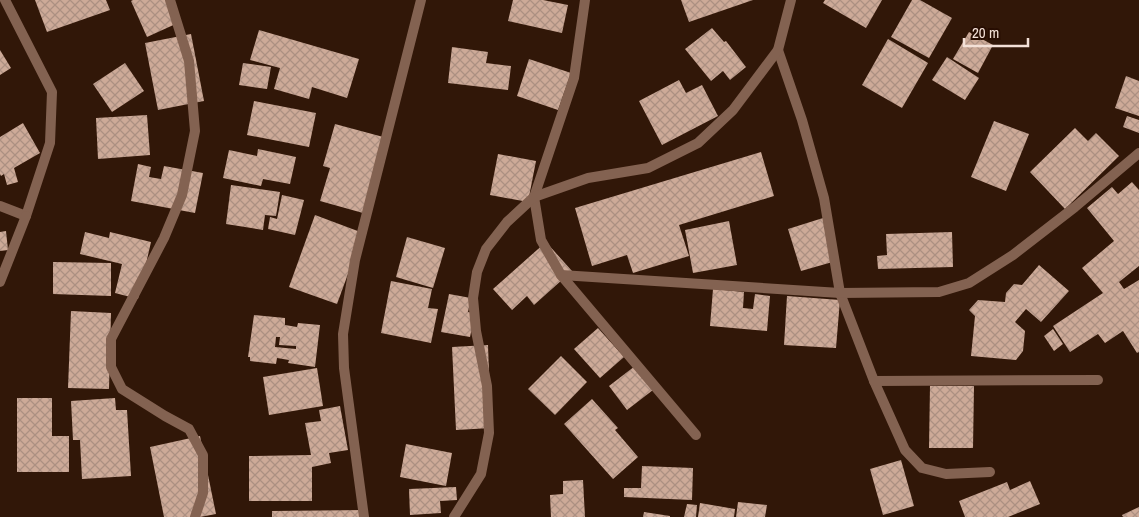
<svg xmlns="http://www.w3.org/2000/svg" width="1139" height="517" font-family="'Archivo Narrow',sans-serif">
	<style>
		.building { fill: url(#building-cross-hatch); fill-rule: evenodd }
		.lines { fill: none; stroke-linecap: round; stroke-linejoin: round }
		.street { stroke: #836251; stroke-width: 10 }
	</style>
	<defs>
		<pattern id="building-cross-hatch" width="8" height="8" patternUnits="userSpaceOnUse" patternTransform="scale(1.25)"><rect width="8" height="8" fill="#cdaa98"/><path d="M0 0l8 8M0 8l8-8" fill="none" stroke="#ac9082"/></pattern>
	</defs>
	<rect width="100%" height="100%" fill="#311708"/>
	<g class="building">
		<polygon points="35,0 106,0 110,10 47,32"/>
		<polygon points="133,0 170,0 180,22 147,37 131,1"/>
		<polygon points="513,0 543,0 568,5 562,33 508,21"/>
		<polygon points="681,0 753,0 689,22"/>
		<polygon points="825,0 882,0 866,28 823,3"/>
		<polygon points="912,0 920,0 952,18 929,58 891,37"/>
		<polygon points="712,28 724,42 726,41 746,67 730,80 723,71 711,81 685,49"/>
		<polygon points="259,30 359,59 347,98 312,87 309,99 274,89 280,68 250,60"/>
		<polygon points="969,32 993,45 978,73 953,59"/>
		<polygon points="191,34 204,101 158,110 145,43"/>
		<polygon points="888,39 928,63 902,108 862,85"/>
		<polygon points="452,47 488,52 486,63 511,66 508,90 448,83"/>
		<polygon points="0,50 11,68 0,75"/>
		<polygon points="947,57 979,78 965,100 932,80"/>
		<polygon points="529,59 571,73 558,110 517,96"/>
		<polygon points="125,63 144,91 112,112 93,84"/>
		<polygon points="243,63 271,67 267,89 239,85"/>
		<polygon points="1126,76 1139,81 1139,116 1115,108"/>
		<polygon points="679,80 686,93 702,85 718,116 662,145 639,101"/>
		<polygon points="254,101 316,113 309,147 247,135"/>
		<polygon points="147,115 150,155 98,159 96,118"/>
		<polygon points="1127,116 1139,120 1139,133 1123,127"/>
		<polygon points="994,121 1029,134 1006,191 971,177"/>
		<polygon points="23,123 40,153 14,168 18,182 7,185 4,174 1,176 0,174 0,137"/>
		<polygon points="335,124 387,138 363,213 320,201 330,168 323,166"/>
		<polygon points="1075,128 1088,141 1096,133 1119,156 1065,209 1030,172"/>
		<polygon points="258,149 296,157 290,184 263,179 261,186 223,178 229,150 257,156"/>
		<polygon points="761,152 774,196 679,225 689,256 633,273 627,255 592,266 575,208"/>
		<polygon points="498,154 536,161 528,202 490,195"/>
		<polygon points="138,164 151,167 149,177 161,179 164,166 203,173 195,213 131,201"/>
		<polygon points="1132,182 1139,190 1139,266 1119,282 1124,289 1139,280 1139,352 1137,353 1123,331 1105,343 1098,334 1070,352 1053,326 1103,293 1082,268 1114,241 1087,208 1112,187 1118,194"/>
		<polygon points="231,185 280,192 276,216 265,215 263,230 226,224"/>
		<polygon points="282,195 304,200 295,235 268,229 270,217 277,219"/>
		<polygon points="315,215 363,233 337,304 289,287"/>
		<polygon points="823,218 836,261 801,271 788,229"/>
		<polygon points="729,221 737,265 693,273 685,230"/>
		<polygon points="6,231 8,250 0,251 0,232"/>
		<polygon points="85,232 109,238 110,232 151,242 138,299 115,293 122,264 80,254"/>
		<polygon points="952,232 953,267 878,269 877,256 887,255 886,234"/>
		<polygon points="407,237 445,248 433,288 396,277"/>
		<polygon points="546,242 572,271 534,305 527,296 512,310 493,289"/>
		<polygon points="53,262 111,263 111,296 53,294"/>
		<polygon points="1039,265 1069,291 1041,322 1026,309 1015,322 1025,331 1023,351 1016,360 971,356 975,316 969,310 978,300 1005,302 1006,293 1014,284 1022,285"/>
		<polygon points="391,281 432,289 428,308 438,309 431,343 381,333"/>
		<polygon points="713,289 744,292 743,308 753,309 755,294 770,296 767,331 710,326"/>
		<polygon points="449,294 471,298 468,312 475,313 470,337 441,332"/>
		<polygon points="787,296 840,300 836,348 784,345"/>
		<polygon points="71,311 111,313 109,389 68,388"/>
		<path d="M 254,315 L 285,318 L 285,325 L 297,327 L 298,323 L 320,325 L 315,367 L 288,363 L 289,360 L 277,358 L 276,364 L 250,361 L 250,357 L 248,357 ZM 276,337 L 280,337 L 279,345 L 296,346 L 296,349 L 275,347 Z"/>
		<polygon points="598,328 624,357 600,378 574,349"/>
		<polygon points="1053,329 1063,344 1054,351 1044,336"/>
		<polygon points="488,345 491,428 456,430 452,347"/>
		<polygon points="561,356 587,382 555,415 528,389"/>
		<polygon points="635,366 653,390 627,410 609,386"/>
		<polygon points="317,368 323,406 269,415 263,377"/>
		<polygon points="930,386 974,386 973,448 929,448"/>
		<polygon points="17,398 52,398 52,436 69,436 69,472 17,472"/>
		<polygon points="115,398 116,410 127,410 131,476 82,479 80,440 73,440 71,401"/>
		<polygon points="592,399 618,428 615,430 638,457 613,479 564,424"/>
		<polygon points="340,406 348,450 329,453 331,463 312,467 312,501 249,501 249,456 311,455 305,423 321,421 319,410"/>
		<polygon points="200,436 216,514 200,517 164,517 150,447"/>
		<polygon points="406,444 452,453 446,486 400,477"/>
		<polygon points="901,460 914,506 883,515 870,469"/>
		<polygon points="642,466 693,468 692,500 624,497 624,488 641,488"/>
		<polygon points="583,480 585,517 551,517 550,495 563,494 563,481"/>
		<polygon points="1030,481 1040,504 1008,517 965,517 959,501 1007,482 1010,490"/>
		<polygon points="456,487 457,500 440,501 441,513 410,515 409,489"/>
		<polygon points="738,502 767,505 765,517 736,517"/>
		<polygon points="700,503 735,509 734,517 698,517"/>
		<polygon points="687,504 697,505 696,517 684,517"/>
		<polygon points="1139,507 1139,517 1123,517 1122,515"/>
		<polygon points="367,510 367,517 272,517 272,511"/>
		<polygon points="644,512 670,516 670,517 643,517"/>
	</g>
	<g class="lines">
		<g class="street">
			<polyline points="170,0 189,61 195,131 182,195 164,238 111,339 111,367 122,389 165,416 189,429 203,455 203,493 195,517"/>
			<polyline points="585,0 574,78 534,197 541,240 561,275 696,435"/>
			<polyline points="778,50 802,120 824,198 840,293 874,381 905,450 922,468 946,474 990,472"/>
			<polyline points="0,206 26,216 50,143 52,92 5,0"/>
			<polyline points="561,275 840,293 939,292 969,283 1013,255 1075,207 1139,153"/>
			<polyline points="0,282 26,216"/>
			<polyline points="874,381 1098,380"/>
			<polyline points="364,517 344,368 343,334 355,260 421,0"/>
			<polyline points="454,517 481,474 489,433 487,386 476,331 473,298 477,272 486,249 507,222 534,197 588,178 648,168 698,143 733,110 778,50 791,0"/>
		</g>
	</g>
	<path d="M964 38v8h64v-8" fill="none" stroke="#f3e0d7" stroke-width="2.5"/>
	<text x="972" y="38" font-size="15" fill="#f3e0d7" stroke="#270d02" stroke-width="4" paint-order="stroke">20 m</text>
</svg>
